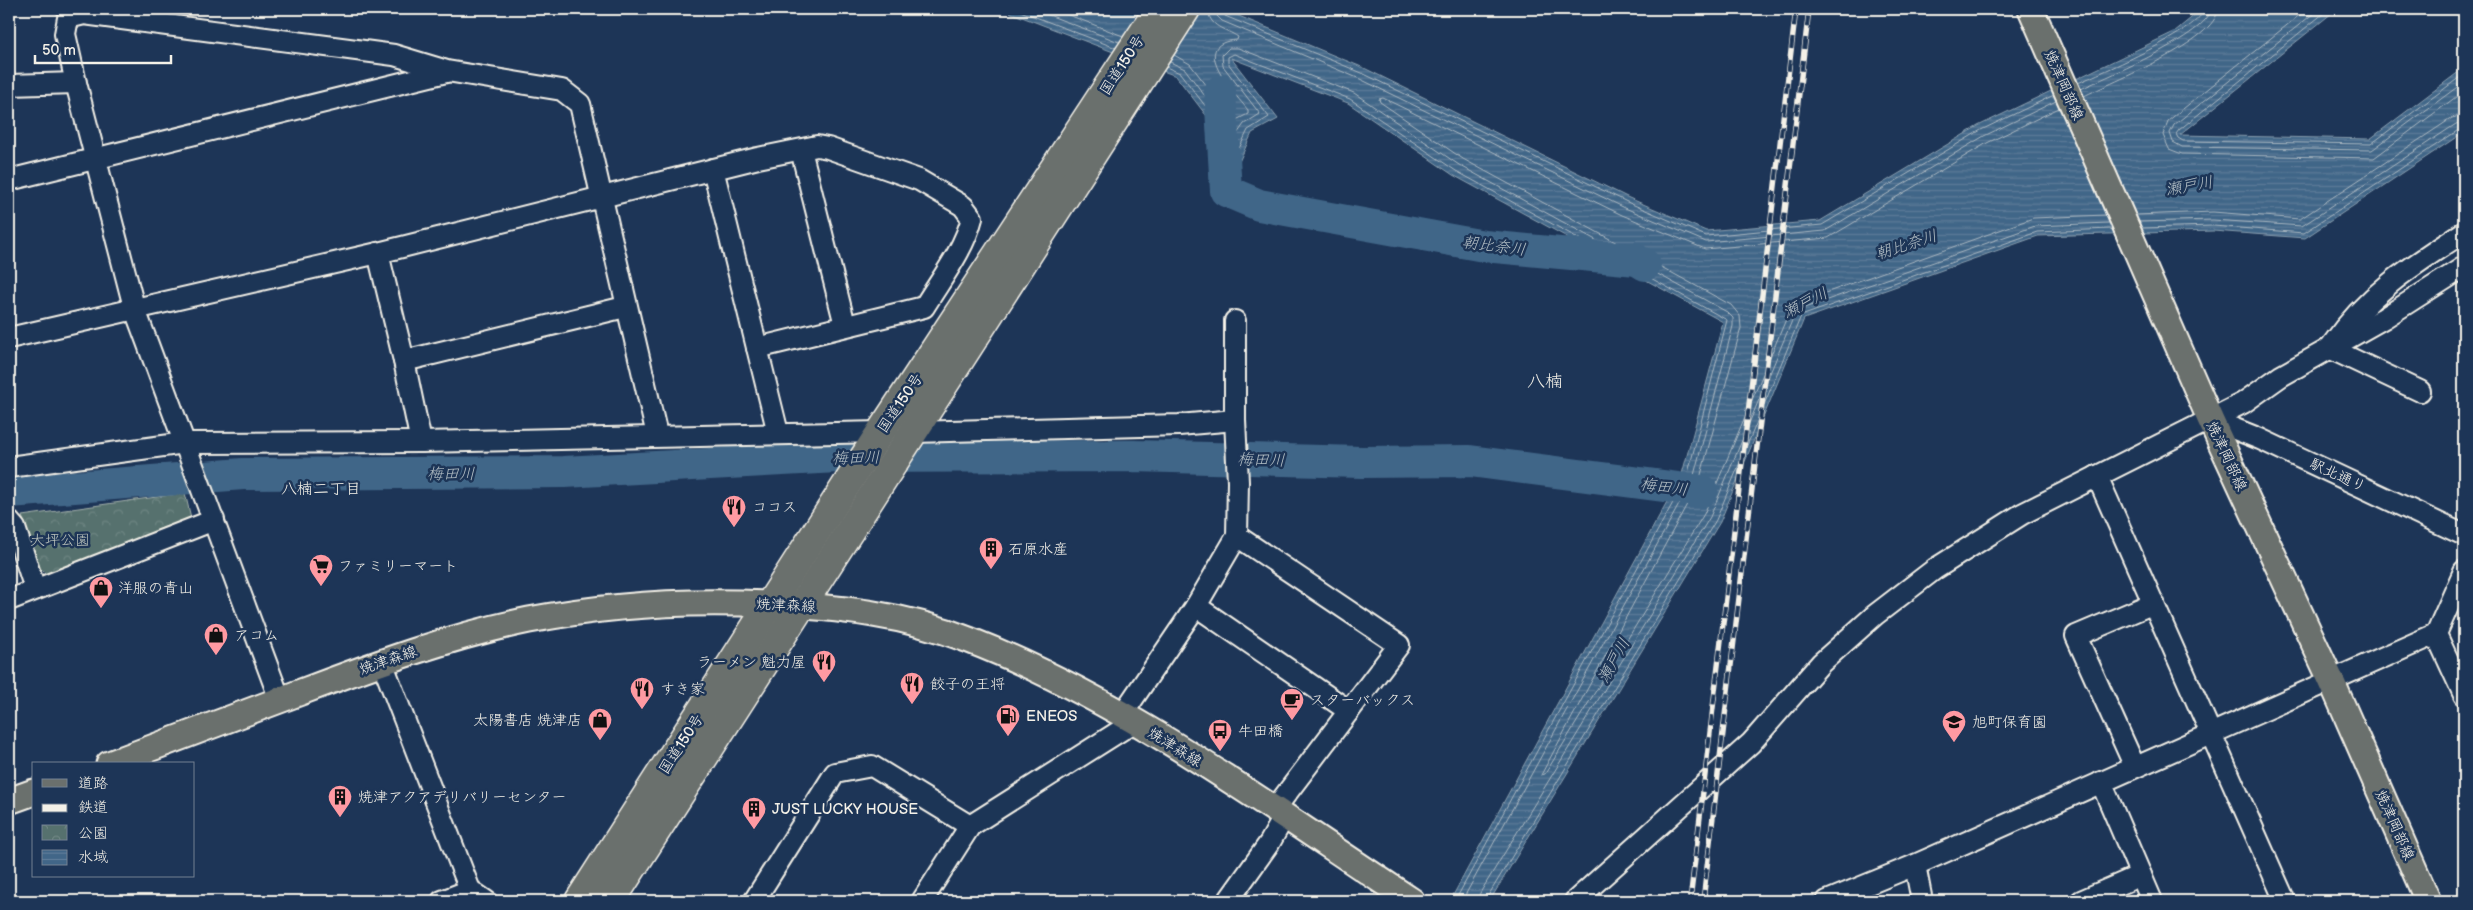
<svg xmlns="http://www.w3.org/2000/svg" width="2473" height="910" font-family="'Balsamiq Sans','Klee One',sans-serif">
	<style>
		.park { fill: url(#park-crowns); stroke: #a5b1ab }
		.water { fill: url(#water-rules); stroke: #899eae }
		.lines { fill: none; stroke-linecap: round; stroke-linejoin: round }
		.shore { stroke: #acb9c2; stroke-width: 1 }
		.river { stroke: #416688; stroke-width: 32 }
		.minor-casing { stroke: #f4f1e8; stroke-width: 24 }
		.major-casing { stroke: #f4f1e8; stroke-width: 29 }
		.highway-casing { stroke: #f4f1e8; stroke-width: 31 }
		.minor { stroke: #1d3557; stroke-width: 20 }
		.major { stroke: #6b706d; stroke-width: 25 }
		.highway { stroke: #6b706d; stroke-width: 28 }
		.rail-casing { stroke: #f4f1e8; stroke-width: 5.5 }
		.rail { stroke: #1d3557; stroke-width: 4; stroke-dasharray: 11; stroke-linecap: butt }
		.labels { text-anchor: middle; stroke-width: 5; stroke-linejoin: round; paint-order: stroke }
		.street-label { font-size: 15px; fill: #f4f1e8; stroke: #1d3557 }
		.poi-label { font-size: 15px; fill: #f4f1e8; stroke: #1d3557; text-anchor: start }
		.park-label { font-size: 15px; fill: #bdc4bd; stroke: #1d3557 }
		.water-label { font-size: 16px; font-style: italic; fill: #b5c0c6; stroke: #1d3557 }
		.neighbourhood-label { font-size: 16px; fill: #f4f1e8; stroke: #1d3557 }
		.quarter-label { font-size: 18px; fill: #f4f1e8; stroke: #1d3557 }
	</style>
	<defs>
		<pattern id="park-crowns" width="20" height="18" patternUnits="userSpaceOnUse" patternTransform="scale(1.25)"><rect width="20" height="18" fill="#56716e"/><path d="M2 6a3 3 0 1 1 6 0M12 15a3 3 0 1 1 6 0" fill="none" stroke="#6f8683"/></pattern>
		<pattern id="water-rules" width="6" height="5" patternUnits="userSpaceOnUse" patternTransform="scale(1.25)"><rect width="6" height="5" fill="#416688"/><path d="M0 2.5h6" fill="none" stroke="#5d7c99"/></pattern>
	</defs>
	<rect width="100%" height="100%" fill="#1d3557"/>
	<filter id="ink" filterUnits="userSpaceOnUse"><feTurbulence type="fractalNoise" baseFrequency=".02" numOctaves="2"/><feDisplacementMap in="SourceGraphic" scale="10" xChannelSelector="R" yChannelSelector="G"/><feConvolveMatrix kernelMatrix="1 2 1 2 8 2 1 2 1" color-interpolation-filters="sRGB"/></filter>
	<g filter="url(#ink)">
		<polygon class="park" points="185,493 192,522 46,574 40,568 22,516"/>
		<polygon class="water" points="1001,9 1222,9 1364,68 1629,198 1706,231 1820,221 1978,126 2174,32 2202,9 2337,9 2180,135 2370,139 2464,68 2464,132 2305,238 2213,231 2038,236 1804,319 1720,522 1492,897 1488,901 1450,901 1682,474 1723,322 1453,175 1348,103 1231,58 1278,119 1252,133 1226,191 1222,136 1176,76"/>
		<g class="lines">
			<g class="shore">
				<polyline points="1015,9 1116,48"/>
				<polyline points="1033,9 1119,42"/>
				<polyline points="1053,9 1123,36"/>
				<polyline points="1215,9 1217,16 1222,21 1360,79 1625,208 1706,242 1825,231 1984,136 2056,101"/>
				<polyline points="1222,9 1225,16 1362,73 1627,202 1706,236 1822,225 1981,130 2054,95"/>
				<polyline points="2307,9 2168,121 2163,135 2169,149 2182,154 2374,158 2464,91"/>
				<polyline points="2319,9 2174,125 2170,133 2173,142 2182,147 2372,150 2464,82"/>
				<polyline points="2329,9 2179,130 2176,134 2178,138 2183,141 2371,144 2464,74"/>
				<path d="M 1174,55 L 1190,64 L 1234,121 L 1248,114 L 1248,110 C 1235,94 1186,43 1237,40 L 1238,37 C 1225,28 1209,28 1208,9"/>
				<polyline points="1170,62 1185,69 1235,137 1244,124 1260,114 1223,66 1222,55 1229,48 1238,48 1354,93 1459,165 1727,312 1733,318 1733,326 1693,479 1462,901"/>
				<polyline points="1166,67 1180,73 1226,133 1230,163 1233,161 1248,130 1269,117 1228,63 1228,57 1234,54 1350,99 1456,171 1727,320 1687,477 1455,901"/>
				<path d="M 2078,83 C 2100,73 2202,30 2204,9"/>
				<path d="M 2081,89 C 2105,77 2209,35 2211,9"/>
				<path d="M 2084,96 C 2112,82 2217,41 2218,9"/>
				<polyline points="2059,108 1987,143 1828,238 1705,249 1622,215 1383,98 1379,99 1380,102 1463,159 1731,305 1740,316 1741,328 1699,482 1541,775 1545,774 1704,514 1792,305 2033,218 2106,215"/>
				<polyline points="2136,215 2213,212 2300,219 2452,118 2464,115"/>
				<polyline points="2139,222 2213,220 2302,226 2456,124 2464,122"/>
				<polyline points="2142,228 2213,226 2304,233 2460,129 2464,128"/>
				<polyline points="1478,901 1480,893 1710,517 1796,311 2035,226 2109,223"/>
				<polyline points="1485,901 1716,520 1801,316 2037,232 2112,229"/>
			</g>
			<g class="river">
				<polyline points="1220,91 1226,191 1259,205 1484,246 1637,260 1645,265"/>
				<polyline points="9,492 243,474 564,472 837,457 1133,456 1362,462 1470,461 1702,491"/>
			</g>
			<defs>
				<g id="minor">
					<polyline points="9,85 76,83"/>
					<polyline points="801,150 845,325"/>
					<polyline points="713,169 778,433"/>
					<polyline points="9,180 446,72"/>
					<polyline points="378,253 404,361 625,307"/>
					<path d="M 9,338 L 378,253 L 758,158 L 817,146 L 828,148 L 919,180 L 963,206 L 972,218 C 964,250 941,279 924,307 L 757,348"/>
					<path d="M 2332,345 C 2367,294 2413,265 2464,232"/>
					<polyline points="2329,348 2420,391"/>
					<polyline points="404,361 421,442"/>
					<polyline points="2210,419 2260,439 2464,535"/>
					<polyline points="913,432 1179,425 1235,420"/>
					<polyline points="9,467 185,443 421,442 881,432"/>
					<polyline points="2097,476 2285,901"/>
					<polyline points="9,521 15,528 35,589"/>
					<polyline points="1237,536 1399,645 1274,810"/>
					<polyline points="9,600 214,520"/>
					<polyline points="1196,606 1349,711"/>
					<polyline points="2436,634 2464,695"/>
					<polyline points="382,662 470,890"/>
					<polyline points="280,700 134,307 76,83 65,34 68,18 84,14 394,55 447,71 562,90 580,104 657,435"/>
					<polyline points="1122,715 1196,606 1237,536 1238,482 1235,420 1235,321"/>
					<polyline points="2135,767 2076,636 2154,603"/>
					<polyline points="2101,782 2152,901"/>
					<polyline points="1915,865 1922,901"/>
					<polyline points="442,901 470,890 486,901"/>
					<polyline points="754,901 835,773 872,766 970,826"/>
					<polyline points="922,901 970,826 1134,722"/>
					<polyline points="1228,901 1270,842 1284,817"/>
					<polyline points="1575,901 1751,743 1821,663 1875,615 1935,569 2022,514 2243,403 2281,376 2384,318 2464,267"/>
					<polyline points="1827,901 1915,865 2436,634 2464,571"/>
					<polyline points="2081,901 2141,875"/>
				</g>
				<g id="major">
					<polyline points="2031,9 2210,419 2331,680 2428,901"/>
					<path d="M 109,764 C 173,740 237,716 301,692 C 375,664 451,636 529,620 C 607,605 689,600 768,604 C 837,607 904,614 969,640 C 1126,701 1272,809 1412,901"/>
					<polyline points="9,801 34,792"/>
				</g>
				<g id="highway">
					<polyline points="579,901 874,442 1159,9"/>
					<polyline points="611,901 1186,9"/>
				</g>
			</defs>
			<use href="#minor" class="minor-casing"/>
			<use href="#major" class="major-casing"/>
			<use href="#highway" class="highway-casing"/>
			<use href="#minor" class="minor"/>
			<use href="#major" class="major"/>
			<use href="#highway" class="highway"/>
			<defs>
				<g id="rail">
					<polyline points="1690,901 1796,9"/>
					<polyline points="1703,901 1809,9"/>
				</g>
			</defs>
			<use href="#rail" class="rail-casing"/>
			<use href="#rail" class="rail"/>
		</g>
	</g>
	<defs>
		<symbol id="restaurant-pin" viewBox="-11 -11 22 30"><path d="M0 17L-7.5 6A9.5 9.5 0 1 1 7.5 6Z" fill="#ff9aa2" stroke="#1d3557"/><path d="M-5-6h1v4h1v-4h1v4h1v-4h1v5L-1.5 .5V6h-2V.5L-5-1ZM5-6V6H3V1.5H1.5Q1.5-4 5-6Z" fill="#111"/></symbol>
		<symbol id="building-pin" viewBox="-11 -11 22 30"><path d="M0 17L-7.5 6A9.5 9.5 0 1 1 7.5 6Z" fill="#ff9aa2" stroke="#1d3557"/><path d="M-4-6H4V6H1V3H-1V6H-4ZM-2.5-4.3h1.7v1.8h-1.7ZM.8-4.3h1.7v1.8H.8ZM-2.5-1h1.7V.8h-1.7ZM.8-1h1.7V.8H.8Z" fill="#111"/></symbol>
		<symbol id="supermarket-pin" viewBox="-11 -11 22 30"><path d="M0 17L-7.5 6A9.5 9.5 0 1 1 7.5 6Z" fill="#ff9aa2" stroke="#1d3557"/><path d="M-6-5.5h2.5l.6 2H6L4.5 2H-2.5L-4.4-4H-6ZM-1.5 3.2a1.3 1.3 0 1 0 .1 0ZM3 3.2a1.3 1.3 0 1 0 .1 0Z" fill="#111"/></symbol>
		<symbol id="shop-pin" viewBox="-11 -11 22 30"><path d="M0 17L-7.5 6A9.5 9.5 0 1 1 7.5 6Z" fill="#ff9aa2" stroke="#1d3557"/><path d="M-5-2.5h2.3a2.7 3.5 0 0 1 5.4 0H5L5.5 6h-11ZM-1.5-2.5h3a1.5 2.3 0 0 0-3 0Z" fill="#111"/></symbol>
		<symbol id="cafe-pin" viewBox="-11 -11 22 30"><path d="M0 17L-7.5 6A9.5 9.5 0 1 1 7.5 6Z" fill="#ff9aa2" stroke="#1d3557"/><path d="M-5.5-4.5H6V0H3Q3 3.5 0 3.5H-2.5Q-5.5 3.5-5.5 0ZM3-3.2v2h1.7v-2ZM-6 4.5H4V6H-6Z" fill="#111"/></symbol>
		<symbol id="fuel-pin" viewBox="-11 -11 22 30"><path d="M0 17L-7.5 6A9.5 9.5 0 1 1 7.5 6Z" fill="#ff9aa2" stroke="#1d3557"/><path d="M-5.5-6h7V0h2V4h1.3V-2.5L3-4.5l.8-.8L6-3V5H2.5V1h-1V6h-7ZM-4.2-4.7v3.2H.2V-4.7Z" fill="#111"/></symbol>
		<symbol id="school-pin" viewBox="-11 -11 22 30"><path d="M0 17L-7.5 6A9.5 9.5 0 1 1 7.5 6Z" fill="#ff9aa2" stroke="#1d3557"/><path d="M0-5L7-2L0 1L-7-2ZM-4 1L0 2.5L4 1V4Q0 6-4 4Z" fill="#111"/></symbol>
		<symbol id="bus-pin" viewBox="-11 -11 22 30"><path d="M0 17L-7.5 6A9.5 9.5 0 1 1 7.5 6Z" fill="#ff9aa2" stroke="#1d3557"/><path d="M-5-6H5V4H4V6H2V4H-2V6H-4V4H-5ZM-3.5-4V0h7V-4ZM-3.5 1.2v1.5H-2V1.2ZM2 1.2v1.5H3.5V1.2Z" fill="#111"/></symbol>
	</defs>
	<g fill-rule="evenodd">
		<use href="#restaurant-pin" x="720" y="493" width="28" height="38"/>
		<use href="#building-pin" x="977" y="535" width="28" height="38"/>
		<use href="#supermarket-pin" x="307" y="552" width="28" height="38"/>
		<use href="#shop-pin" x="87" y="574" width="28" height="38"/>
		<use href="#shop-pin" x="202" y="621" width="28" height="38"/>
		<use href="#restaurant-pin" x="810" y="648" width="28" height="38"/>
		<use href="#restaurant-pin" x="898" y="670" width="28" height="38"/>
		<use href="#restaurant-pin" x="628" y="675" width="28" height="38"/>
		<use href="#cafe-pin" x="1278" y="686" width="28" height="38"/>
		<use href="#fuel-pin" x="994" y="702" width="28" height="38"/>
		<use href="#shop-pin" x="586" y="706" width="28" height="38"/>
		<use href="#school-pin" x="1940" y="708" width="28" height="38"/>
		<use href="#bus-pin" x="1206" y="717" width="28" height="38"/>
		<use href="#building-pin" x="326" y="783" width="28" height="38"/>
		<use href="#building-pin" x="740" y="795" width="28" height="38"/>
	</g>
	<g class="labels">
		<g class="street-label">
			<text transform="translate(1122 65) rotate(-57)" y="5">国道150号</text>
			<text transform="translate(2064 85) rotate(66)" y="5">焼津岡部線</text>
			<text transform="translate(900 403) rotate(-56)" y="5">国道150号</text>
			<text transform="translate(2227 456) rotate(65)" y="5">焼津岡部線</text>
			<text transform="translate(2338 475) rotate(25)" y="5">駅北通り</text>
			<text transform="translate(786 605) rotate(3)" y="5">焼津森線</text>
			<text transform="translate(388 660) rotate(-19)" y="5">焼津森線</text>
			<text transform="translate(681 744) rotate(-57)" y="5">国道150号</text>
			<text transform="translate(1175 747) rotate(32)" y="5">焼津森線</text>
			<text transform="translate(2395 825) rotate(66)" y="5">焼津岡部線</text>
		</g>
		<g class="poi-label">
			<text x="752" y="512">ココス</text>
			<text x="1008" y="554">石原水産</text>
			<text x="338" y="571">ファミリーマート</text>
			<text x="118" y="593">洋服の青山</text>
			<text x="234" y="640">アコム</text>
			<text x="806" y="667" text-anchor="end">ラーメン 魁力屋</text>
			<text x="930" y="689">餃子の王将</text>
			<text x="660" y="694">すき家</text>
			<text x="1310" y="705">スターバックス</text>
			<text x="1026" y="721">ENEOS</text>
			<text x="582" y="725" text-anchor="end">太陽書店 焼津店</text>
			<text x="1972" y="727">旭町保育園</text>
			<text x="1238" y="736">牛田橋</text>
			<text x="358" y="802">焼津アクアデリバリーセンター</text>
			<text x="772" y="814">JUST LUCKY HOUSE</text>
		</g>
		<g class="park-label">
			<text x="60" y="545">大坪公園</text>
		</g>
		<g class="water-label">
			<text transform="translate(2189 185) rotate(-10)" y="6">瀬戸川</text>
			<text transform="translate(1906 244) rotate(-18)" y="6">朝比奈川</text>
			<text transform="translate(1494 245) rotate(7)" y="6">朝比奈川</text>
			<text transform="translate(1805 302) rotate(-27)" y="6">瀬戸川</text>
			<text transform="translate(856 457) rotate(-1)" y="6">梅田川</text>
			<text transform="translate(1261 459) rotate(1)" y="6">梅田川</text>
			<text x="451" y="479">梅田川</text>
			<text transform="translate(1664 486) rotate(7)" y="6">梅田川</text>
			<text transform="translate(1613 660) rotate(-61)" y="6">瀬戸川</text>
		</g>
		<g class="neighbourhood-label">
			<text x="321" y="494">八楠二丁目</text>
		</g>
		<g class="quarter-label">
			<text x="1545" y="387">八楠</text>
		</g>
	</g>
	<rect width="2473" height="910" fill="none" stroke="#1d3557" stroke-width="30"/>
	<rect x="15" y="15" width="2443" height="880" fill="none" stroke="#f4f1e8" stroke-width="2" filter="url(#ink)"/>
	<rect x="32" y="762" width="162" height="115" fill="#1d3557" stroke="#738091"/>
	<rect x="42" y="779" width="25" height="8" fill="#6b706d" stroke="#738091"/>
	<text x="78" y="788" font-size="15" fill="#f4f1e8">道路</text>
	<rect x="42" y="804" width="25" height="8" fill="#f4f1e8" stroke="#738091"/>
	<text x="78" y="812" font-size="15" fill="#f4f1e8">鉄道</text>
	<rect x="42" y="825" width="25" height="15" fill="url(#park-crowns)" stroke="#738091"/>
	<text x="78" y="838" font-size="15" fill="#f4f1e8">公園</text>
	<rect x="42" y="850" width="25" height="15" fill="url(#water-rules)" stroke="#738091"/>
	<text x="78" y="862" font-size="15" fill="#f4f1e8">水域</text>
	<path d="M35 55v8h136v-8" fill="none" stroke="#f4f1e8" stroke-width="2.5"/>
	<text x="42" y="55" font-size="15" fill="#f4f1e8" stroke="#1d3557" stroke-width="4" paint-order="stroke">50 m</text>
</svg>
